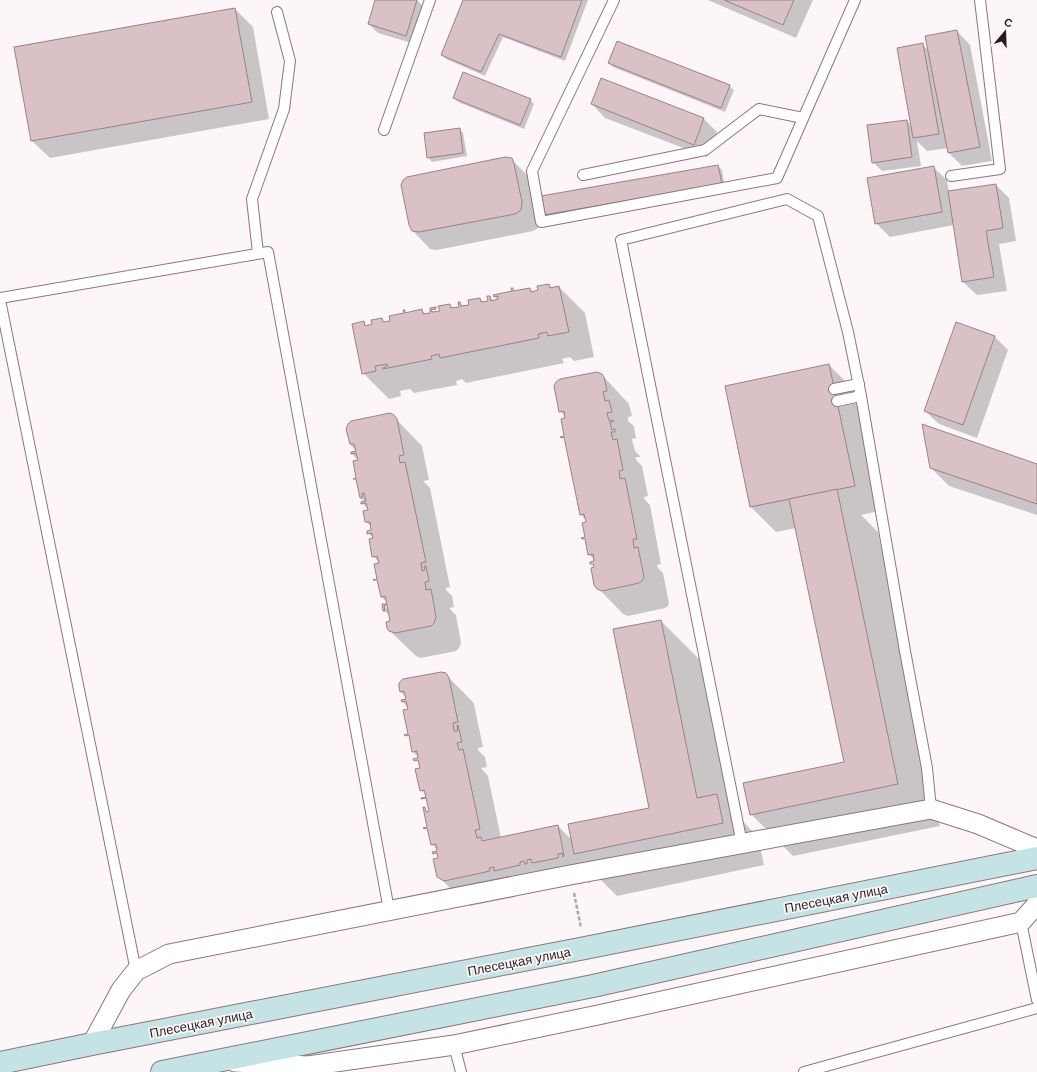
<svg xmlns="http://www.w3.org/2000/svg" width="1037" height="1072" font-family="Helvetica,sans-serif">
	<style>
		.shadow { fill: #0003 }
		.building { fill: #dac1c6; stroke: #9a8288 }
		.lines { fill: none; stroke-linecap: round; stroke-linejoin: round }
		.service-casing { stroke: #8d767b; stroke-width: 12 }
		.minor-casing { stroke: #8d767b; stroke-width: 21 }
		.secondary-casing { stroke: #8d767b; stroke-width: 24 }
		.path { stroke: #ada6a8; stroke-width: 2.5; stroke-dasharray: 4 2; stroke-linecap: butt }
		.service { stroke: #fff; stroke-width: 10 }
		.minor { stroke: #fff; stroke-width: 19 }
		.secondary { stroke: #c5e3e4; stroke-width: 22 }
		.labels { text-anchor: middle; stroke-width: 3.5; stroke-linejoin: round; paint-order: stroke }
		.street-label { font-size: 13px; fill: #261d1f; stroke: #fcf6f8 }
	</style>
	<rect width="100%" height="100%" fill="#fcf6f8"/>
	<g class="shadow">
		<polygon points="376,0 417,0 425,9 415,44 378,33 369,24"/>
		<polygon points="464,0 588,0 565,61 503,37 485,76 446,59 442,55"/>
		<polygon points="708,0 813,0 796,38"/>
		<polygon points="235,9 253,27 269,119 50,158 32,141"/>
		<polygon points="957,31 970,45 992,161 962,166 949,153 948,148 927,151 917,141 921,166 882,171 873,162 907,121 912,126 923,45 929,51"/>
		<polygon points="609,63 729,86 734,90 725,112 613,67"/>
		<polygon points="454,98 530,100 534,104 524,129 458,102"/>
		<polygon points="592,104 704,119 717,132 707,157 605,118"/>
		<polygon points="459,129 463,133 467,156 432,162 428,157"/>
		<polygon points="511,159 529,177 539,221 538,228 533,231 437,250 430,249 413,231"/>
		<polygon points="718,166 722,170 725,188 549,219 545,215 542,196"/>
		<polygon points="933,167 947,180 949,192 996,185 1009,198 1016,241 999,244 1007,291 977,295 963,282 954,225 890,237 876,223"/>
		<polygon points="549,285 552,288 559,287 585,313 594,357 574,361 570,357 562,359 564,363 466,383 462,379 456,381 457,385 414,393 410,389 400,391 401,396 389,399 363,373 363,322 367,326 373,325 381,319 385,323 391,321 422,310 426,315 441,312 450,305 454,309 460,308 460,303 464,307 470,305 480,299 484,303 489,302 490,297 494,301 498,300 494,296 530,289 533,292"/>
		<polygon points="994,336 1008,350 977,438 939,424 925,411"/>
		<polygon points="829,365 854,390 879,511 861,515 878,532 940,826 793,856 751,814 845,763 796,528 776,532 751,507"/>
		<polygon points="602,375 629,404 632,416 628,417 628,421 634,426 636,438 632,439 635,451 640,456 640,457 636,457 636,460 642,466 648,496 644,497 644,499 650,505 661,564 657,565 658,568 663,573 669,603 668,606 665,608 628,616 623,614 598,588 594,560 589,554 586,520 581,515 566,418 560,411"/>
		<polygon points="393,416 422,446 429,480 423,481 430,488 450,587 446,588 446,590 452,596 454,607 450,608 450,609 456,615 461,643 459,648 456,651 421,658 416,656 390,631 392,622 391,617 384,610 384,605 389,611 388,603 381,597 379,562 373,556 374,539 368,533 373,531 372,527 366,522 369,510 362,503 365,502 361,498 359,461 352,454 352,453 357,452 350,444"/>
		<polygon points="1037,465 1037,515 949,486 931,468"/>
		<polygon points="661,621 703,663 733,811 758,837 764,865 617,896 586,865 590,884 584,879 582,879 583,883 558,888 555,885 552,885 552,889 551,889 548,886 545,887 545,890 521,895 517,892 514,893 515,897 470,906 466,904 438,876 439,858 438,851 432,844 430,812 427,796 421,790 421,769 419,758 413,752 409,710 408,708 403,702 407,700 406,698 401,692 400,684 445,674 471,700 474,704 483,747 478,748 478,750 485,757 487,767 481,768 488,776 501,838 558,826 572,840 650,808"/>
	</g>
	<g class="building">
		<polygon points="375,0 417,0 406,36 368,24"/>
		<polygon points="463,0 582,0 561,57 499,34 481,72 441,55"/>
		<polygon points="724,0 794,0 783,25"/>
		<polygon points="235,8 252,102 31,141 14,47"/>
		<polygon points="957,30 980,147 948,153 925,36"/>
		<polygon points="617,41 730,85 721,108 608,63"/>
		<polygon points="923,43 939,134 913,138 897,48"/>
		<polygon points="463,72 531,99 520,125 453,98"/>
		<polygon points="601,78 704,118 694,145 591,104"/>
		<polygon points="907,120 912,157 872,163 867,125"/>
		<polygon points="460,128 463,153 427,158 424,133"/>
		<polygon points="505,157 512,158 514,164 522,202 521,210 515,214 419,232 412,231 409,225 401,185 403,180 407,177"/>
		<polygon points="718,165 722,184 544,215 541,196"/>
		<polygon points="934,166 942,212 875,224 867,178"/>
		<polygon points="996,184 1003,228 986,231 994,277 962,282 948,191"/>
		<polygon points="549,284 550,288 559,286 569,332 548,336 547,332 538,334 539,338 440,358 439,354 431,356 432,359 383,369 383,368 388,366 387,364 375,366 376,371 362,374 352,324 364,321 365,326 372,324 371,320 382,318 383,322 390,321 389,316 404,313 403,310 405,310 405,313 422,309 423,314 430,313 430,308 436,307 436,309 431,310 432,312 440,311 438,306 450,304 451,308 459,307 458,302 460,302 461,306 469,305 468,300 480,298 481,302 488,301 487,296 490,296 491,301 498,299 498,296 494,297 493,295 512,291 511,288 513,288 513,291 530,288 531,292 538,290 537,286"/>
		<polygon points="956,322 995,336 963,425 924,411"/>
		<polygon points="829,364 855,486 750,507 725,386"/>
		<polygon points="597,372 602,374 604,377 607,391 603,392 605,401 609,400 612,412 607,413 609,421 613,420 613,422 610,422 612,430 615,429 615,432 611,432 613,440 617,439 623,470 619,471 620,479 625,478 637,539 633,539 634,548 638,547 644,577 642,581 639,583 602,591 597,589 594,585 591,568 594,567 593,564 590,564 590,562 594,561 593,554 588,555 585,539 582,539 581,538 585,537 582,523 586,522 584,514 580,515 564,437 561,438 560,437 564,436 561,419 565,418 564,411 559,412 554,386 556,382 560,379"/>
		<polygon points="390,413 394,415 397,419 404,455 399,456 400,463 405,462 426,562 421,563 422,571 425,570 424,566 426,566 429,581 425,582 426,590 431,589 436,617 434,623 431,626 395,633 389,631 387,628 386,622 390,621 387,605 384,606 385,611 383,611 382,604 387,604 385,596 381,597 377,580 373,580 377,579 374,564 379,563 377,556 372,557 369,539 373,538 372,533 367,534 367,531 371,530 370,522 365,522 363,511 368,510 366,503 361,504 361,502 366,501 364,493 362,494 362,498 360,498 356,479 353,479 356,478 353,461 358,460 356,453 351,454 351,452 356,451 354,444 350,444 346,429 348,424 351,421"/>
		<polygon points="922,424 1037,464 1037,504 930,468"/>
		<polygon points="837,489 898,784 750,815 743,783 844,762 789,499"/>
		<polygon points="661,620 697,798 717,794 723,823 574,854 568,824 649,808 613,629"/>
		<polygon points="441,672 446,673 449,678 458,722 453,723 454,731 458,731 457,726 458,725 462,742 457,743 459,750 463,749 480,829 475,830 477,838 481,837 482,841 558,825 564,856 563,857 562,853 558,854 558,858 532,863 531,859 527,860 527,864 525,864 524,861 520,862 520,865 494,871 494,867 489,868 490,871 444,881 437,877 433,859 438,858 437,853 433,854 432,852 437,851 436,844 431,845 427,828 424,829 423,828 427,827 423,807 425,807 426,812 429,811 426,798 421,799 421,798 426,797 424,790 420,791 415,769 420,768 418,760 414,761 413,759 418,758 417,751 412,752 409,735 405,736 404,735 408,734 403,710 408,709 406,701 402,702 401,700 406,699 404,691 400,692 399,687 399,683 403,679"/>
	</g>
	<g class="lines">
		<defs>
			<g id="service">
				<polyline points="614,0 532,171 541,222 777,178 855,0"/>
				<polyline points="384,130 430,0"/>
				<polyline points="583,175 705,150 759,109 803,118"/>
				<polyline points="951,176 1000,169 980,0"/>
				<polyline points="258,253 252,199 284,109 290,61 277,12"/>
				<polyline points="0,298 268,252 389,910"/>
				<polyline points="0,300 136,971"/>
				<polyline points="834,389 859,384"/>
				<polyline points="837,401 861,396"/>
				<polyline points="742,844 621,240 787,199 818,216 848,332 861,396 905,651 927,768 931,809"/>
				<polyline points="1021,922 1037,1000"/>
				<polyline points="454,1045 461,1072"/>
				<polyline points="804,1072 1037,1008"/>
			</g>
			<g id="minor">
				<polyline points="92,1044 121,990 136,971 169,954 570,875 931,809 978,824 1037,849"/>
				<polyline points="235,1062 308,1066 454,1045 598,1015 1021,922 1037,904"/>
			</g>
			<g id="secondary">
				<polyline points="0,1063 92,1044 585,948 1037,858"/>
				<polyline points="162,1072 593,986 1037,886"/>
			</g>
		</defs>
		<use href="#service" class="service-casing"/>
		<use href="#minor" class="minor-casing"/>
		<use href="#secondary" class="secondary-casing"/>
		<polyline class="path" points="574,893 581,928"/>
		<use href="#service" class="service"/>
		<use href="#minor" class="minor"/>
		<use href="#secondary" class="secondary"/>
	</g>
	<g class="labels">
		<g class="street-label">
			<text transform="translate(836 898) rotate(-11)" y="5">Плесецкая улица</text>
			<text transform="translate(519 961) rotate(-11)" y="5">Плесецкая улица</text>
			<text transform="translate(201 1023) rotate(-11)" y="5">Плесецкая улица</text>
		</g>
	</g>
	<g transform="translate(1005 32) rotate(19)" stroke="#fcf6f8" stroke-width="3" paint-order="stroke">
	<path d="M0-3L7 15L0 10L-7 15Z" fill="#261d1f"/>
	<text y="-6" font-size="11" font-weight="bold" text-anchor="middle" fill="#261d1f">С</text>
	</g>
</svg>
